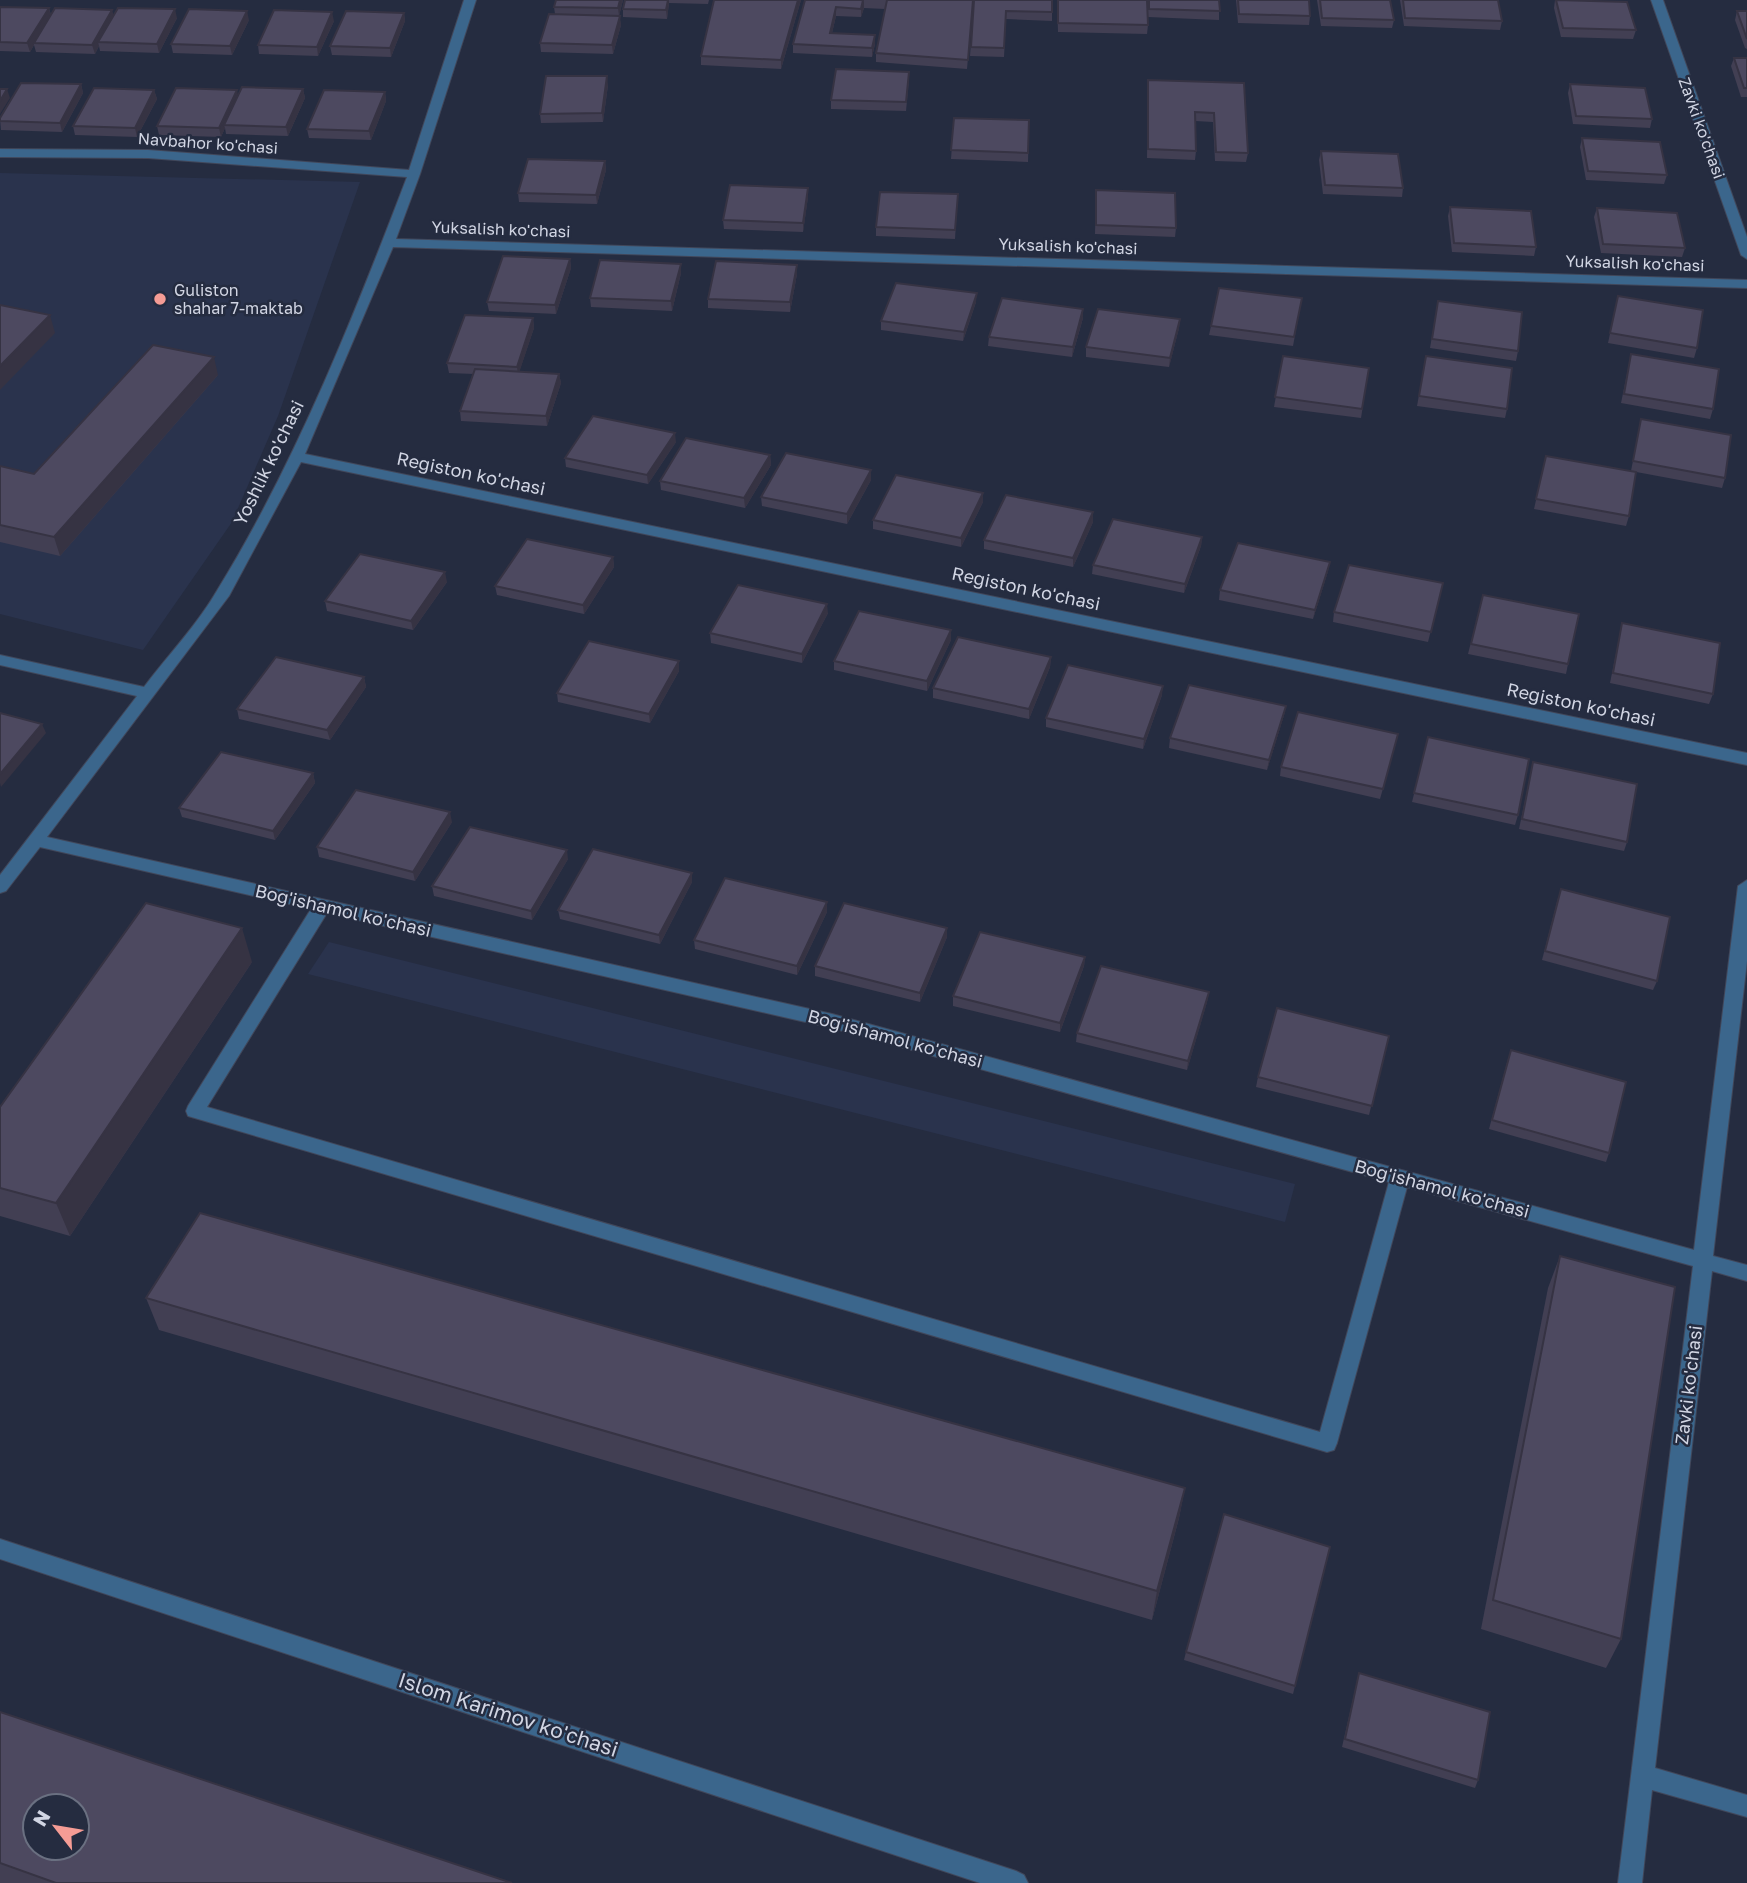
<svg xmlns="http://www.w3.org/2000/svg" width="1747" height="1883" font-family="'Golos Text',sans-serif">
	<style>
		.built { fill: #2a334d }
		.lines { fill: none; stroke-linecap: round; stroke-linejoin: round }
		.minor-casing { stroke: #41475a; stroke-width: 2 }
		.tertiary-casing { stroke: #41475a; stroke-width: 2 }
		.minor { fill: #3b668c; fill-rule: evenodd }
		.tertiary { fill: #3b668c; fill-rule: evenodd }
		.wall { fill: #423f53 }
		.shaded-wall { fill: #363343 }
		.building { fill: #4d4960; stroke: #363343; stroke-width: 2; fill-rule: evenodd }
		.poi-dot { fill: #f59c95; stroke: #252c40; stroke-width: 2.5 }
		.labels { text-anchor: middle; stroke-width: 5; stroke-linejoin: round; paint-order: stroke }
		.far-street-label { font-size: 16px; fill: #d1d5e3; stroke: #252c40 }
		.far-poi-label { font-size: 16px; fill: #d1d5e3; stroke: #252c40; text-anchor: start }
		.street-label { font-size: 18px; fill: #d1d5e3; stroke: #252c40 }
		.near-street-label { font-size: 21px; fill: #d1d5e3; stroke: #252c40 }
	</style>
	<rect width="100%" height="100%" fill="#252c40"/>
	<g class="built">
		<polygon points="0,173 360,182 278,416 232,522 143,650 0,614"/>
		<polygon points="329,942 1295,1184 1285,1222 308,974"/>
	</g>
	<g class="lines">
		<defs>
			<g id="minor">
				<path d="M 464,0 L 476,0 L 420,174 L 396,239 L 1747,280 L 1747,288 L 393,247 L 305,454 L 1747,753 L 1747,765 L 301,462 L 229,596 L 47,837 L 832,1014 L 1694,1250 L 1738,886 L 1747,880 L 1747,961 L 1713,1256 L 1747,1265 L 1747,1281 L 1712,1271 L 1655,1768 L 1747,1795 L 1747,1817 L 1652,1790 L 1642,1883 L 1618,1883 L 1693,1266 L 1407,1187 L 1337,1443 L 1334,1450 L 1327,1452 L 188,1116 L 186,1111 L 188,1106 L 311,909 L 40,847 L 6,891 L 0,893 L 0,875 L 137,696 L 0,665 L 0,655 L 144,687 C 168,655 198,624 218,589 C 296,462 354,316 407,177 L 148,158 L 0,157 L 0,149 L 148,150 L 409,170 ZM 327,913 L 832,1028 L 1389,1182 L 1320,1432 L 207,1107 Z"/>
				<polygon points="1651,0 1663,0 1747,237 1747,259 1741,255"/>
			</g>
			<polygon id="tertiary" points="0,1539 1016,1871 1024,1875 1028,1883 980,1883 0,1559"/>
		</defs>
		<use href="#minor" class="minor-casing"/>
		<use href="#tertiary" class="tertiary-casing"/>
		<use href="#minor" class="minor"/>
		<use href="#tertiary" class="tertiary"/>
	</g>
	<g class="wall">
		<polygon points="556,0 623,0 619,16 621,25 613,54 541,52 540,43 555,14 554,7"/>
		<polygon points="625,0 709,0 708,4 669,3 667,19 623,17 623,9"/>
		<polygon points="801,0 781,69 701,65 701,56"/>
		<polygon points="805,0 887,0 885,9 864,8 861,17 836,16 832,33 875,44 872,57 793,53 793,44"/>
		<polygon points="973,0 967,69 876,62 876,53"/>
		<polygon points="974,0 1052,0 1052,21 1006,19 1004,57 970,56"/>
		<polygon points="1057,0 1147,0 1148,25 1147,34 1058,32"/>
		<polygon points="1148,0 1219,0 1219,20 1148,17"/>
		<polygon points="1236,0 1309,0 1310,16 1309,25 1238,23"/>
		<polygon points="1317,0 1390,0 1394,20 1392,28 1321,26"/>
		<polygon points="1400,0 1498,0 1502,21 1500,30 1404,26"/>
		<polygon points="1555,0 1636,30 1633,39 1561,37 1554,8"/>
		<polygon points="0,7 49,8 51,15 114,15 177,18 159,53 100,51 99,46 95,54 36,52 34,45 30,52 0,51"/>
		<polygon points="1737,11 1747,11 1747,49 1745,48 1735,20"/>
		<polygon points="404,13 405,21 391,57 332,55 330,46"/>
		<polygon points="249,20 232,55 173,53 171,44"/>
		<polygon points="334,21 318,56 259,54 258,45"/>
		<polygon points="1734,58 1747,58 1747,97 1741,97 1731,66"/>
		<polygon points="909,80 906,111 831,109 831,100"/>
		<polygon points="1148,80 1244,83 1248,153 1246,162 1215,161 1213,122 1195,121 1196,151 1195,160 1147,158"/>
		<polygon points="81,84 83,93 62,132 1,130 0,118"/>
		<polygon points="1570,84 1652,119 1650,128 1573,124 1568,93"/>
		<polygon points="608,85 603,122 541,123 540,114"/>
		<polygon points="303,89 305,98 288,136 226,134 225,128 221,137 159,135 157,126 238,96"/>
		<polygon points="154,90 157,99 137,137 75,135 73,126"/>
		<polygon points="385,92 386,101 371,140 309,138 307,129"/>
		<polygon points="954,118 1029,120 1028,162 951,159"/>
		<polygon points="1582,138 1667,175 1664,184 1586,180 1580,147"/>
		<polygon points="1321,151 1403,188 1402,197 1323,194 1319,160"/>
		<polygon points="605,161 606,170 597,204 519,202 518,193"/>
		<polygon points="808,188 808,197 803,232 724,229 723,220"/>
		<polygon points="1096,190 1176,228 1175,237 1095,234"/>
		<polygon points="958,194 955,239 876,236 876,227"/>
		<polygon points="1450,207 1536,247 1534,256 1452,252 1448,216"/>
		<polygon points="1597,208 1685,248 1682,257 1601,253 1594,217"/>
		<polygon points="570,259 571,268 556,314 489,311 487,302"/>
		<polygon points="681,264 681,273 672,311 591,307 590,298"/>
		<polygon points="797,265 797,274 790,312 708,308 708,299"/>
		<polygon points="1618,296 1697,348 1694,358 1608,343"/>
		<polygon points="1302,298 1293,346 1209,335 1211,326"/>
		<polygon points="1438,301 1518,351 1516,361 1430,348"/>
		<polygon points="976,302 963,341 881,330 881,321"/>
		<polygon points="1083,309 1083,318 1072,357 988,346 989,337"/>
		<polygon points="533,318 534,328 519,372 559,374 561,383 547,426 461,421 460,411 474,374 449,373 447,363"/>
		<polygon points="1180,319 1179,328 1169,367 1086,357 1086,347"/>
		<polygon points="1631,354 1713,409 1710,419 1621,403"/>
		<polygon points="1283,356 1369,368 1361,418 1274,407"/>
		<polygon points="1426,356 1507,409 1505,418 1417,406"/>
		<polygon points="218,375 60,556 0,542 0,466 34,474"/>
		<polygon points="1641,419 1725,478 1722,488 1631,471"/>
		<polygon points="676,442 648,484 566,467 565,458"/>
		<polygon points="770,455 771,465 745,508 661,490 660,481"/>
		<polygon points="1546,456 1629,516 1626,526 1534,509"/>
		<polygon points="871,480 847,524 762,506 761,497"/>
		<polygon points="983,502 961,547 873,529 873,520"/>
		<polygon points="1093,512 1093,522 1073,567 984,549 984,540"/>
		<polygon points="1202,537 1201,546 1184,593 1092,574 1093,565"/>
		<polygon points="613,557 614,567 584,614 497,595 495,586"/>
		<polygon points="1328,571 1313,619 1219,600 1220,590"/>
		<polygon points="447,582 413,630 327,611 325,601"/>
		<polygon points="1443,583 1428,642 1333,622 1334,612"/>
		<polygon points="1483,595 1568,664 1566,674 1468,654"/>
		<polygon points="828,613 802,663 711,643 710,633"/>
		<polygon points="1622,623 1713,694 1709,704 1610,683"/>
		<polygon points="951,640 927,691 834,670 834,661"/>
		<polygon points="1051,657 1050,667 1029,719 933,698 933,688"/>
		<polygon points="679,661 679,671 650,723 558,702 557,693"/>
		<polygon points="364,677 366,687 330,740 239,719 237,709"/>
		<polygon points="1162,695 1143,749 1046,727 1046,718"/>
		<polygon points="1286,706 1284,715 1267,770 1169,748 1170,738"/>
		<polygon points="1428,737 1518,815 1515,825 1412,802"/>
		<polygon points="1396,743 1380,799 1280,776 1281,767"/>
		<polygon points="1533,762 1627,842 1624,851 1519,829"/>
		<polygon points="313,773 315,783 275,840 182,817 179,808"/>
		<polygon points="452,822 415,881 319,857 317,847"/>
		<polygon points="568,859 532,920 434,896 432,886"/>
		<polygon points="692,873 692,882 660,944 560,919 558,910"/>
		<polygon points="1558,898 1657,981 1653,990 1542,960"/>
		<polygon points="827,902 827,912 797,975 695,949 694,940"/>
		<polygon points="947,928 947,937 920,1002 815,976 815,966"/>
		<polygon points="1085,957 1084,966 1060,1032 953,1006 953,996"/>
		<polygon points="252,962 70,1236 0,1216 0,1107"/>
		<polygon points="1209,992 1207,1002 1187,1070 1076,1042 1077,1033"/>
		<polygon points="1389,1036 1369,1115 1256,1087 1258,1077"/>
		<polygon points="1508,1059 1609,1153 1606,1162 1489,1129"/>
		<polygon points="1560,1256 1621,1639 1606,1668 1481,1629 1548,1288"/>
		<polygon points="146,1298 1185,1488 1179,1518 1152,1620 159,1330"/>
		<polygon points="1186,1652 1295,1686 1293,1694 1184,1660"/>
		<polygon points="1359,1673 1478,1780 1475,1788 1342,1747 1357,1681"/>
		<polygon points="0,1712 512,1883 0,1883"/>
	</g>
	<g class="shaded-wall">
		<polygon points="620,0 623,0 619,16 618,8"/>
		<polygon points="668,0 669,0 669,3 667,19 666,10"/>
		<polygon points="798,0 801,0 781,69 781,60"/>
		<polygon points="864,0 864,8 861,17 861,9"/>
		<polygon points="836,7 836,16 830,42 830,33"/>
		<polygon points="49,8 51,17 34,43 34,45 30,52 27,43"/>
		<polygon points="175,9 177,18 159,53 157,44"/>
		<polygon points="112,10 115,19 98,42 99,46 95,54 92,45"/>
		<polygon points="247,11 249,20 232,55 230,46"/>
		<polygon points="332,12 334,21 318,56 317,47"/>
		<polygon points="404,13 405,21 391,57 390,48"/>
		<polygon points="620,16 621,25 613,54 612,45"/>
		<polygon points="875,35 875,44 872,57 872,48"/>
		<polygon points="607,76 608,85 603,122 602,113"/>
		<polygon points="81,84 83,93 62,132 60,123"/>
		<polygon points="7,89 10,98 0,114 0,101"/>
		<polygon points="303,89 305,98 288,136 286,127"/>
		<polygon points="154,90 157,99 137,137 135,128"/>
		<polygon points="237,90 239,99 224,125 225,128 221,137 219,128"/>
		<polygon points="385,92 386,101 371,140 369,131"/>
		<polygon points="605,161 606,170 597,204 596,195"/>
		<polygon points="808,188 808,197 803,232 803,223"/>
		<polygon points="570,259 571,268 556,314 555,305"/>
		<polygon points="681,264 681,273 672,311 671,301"/>
		<polygon points="797,265 797,274 790,312 790,302"/>
		<polygon points="977,293 976,302 963,341 964,332"/>
		<polygon points="1083,309 1083,318 1072,357 1073,347"/>
		<polygon points="50,315 55,333 0,390 0,366"/>
		<polygon points="533,318 534,328 518,376 517,367"/>
		<polygon points="1180,319 1179,328 1169,367 1170,358"/>
		<polygon points="214,357 218,375 60,556 54,537"/>
		<polygon points="559,374 561,383 547,426 546,416"/>
		<polygon points="675,433 676,442 648,484 647,475"/>
		<polygon points="770,455 771,465 745,508 744,498"/>
		<polygon points="871,470 871,480 847,524 847,514"/>
		<polygon points="983,493 983,502 961,547 961,538"/>
		<polygon points="1093,512 1093,522 1073,567 1073,558"/>
		<polygon points="1202,537 1201,546 1184,593 1185,584"/>
		<polygon points="613,557 614,567 584,614 583,605"/>
		<polygon points="1330,562 1328,571 1313,619 1315,610"/>
		<polygon points="445,572 447,582 413,630 411,621"/>
		<polygon points="827,604 828,613 802,663 802,654"/>
		<polygon points="951,630 951,640 927,691 927,681"/>
		<polygon points="1051,657 1050,667 1029,719 1029,709"/>
		<polygon points="679,661 679,671 650,723 649,714"/>
		<polygon points="364,677 366,687 330,740 327,730"/>
		<polygon points="1163,686 1162,695 1143,749 1144,739"/>
		<polygon points="1286,706 1284,715 1267,770 1269,760"/>
		<polygon points="42,724 46,733 1,787 0,783 0,774"/>
		<polygon points="313,773 315,783 275,840 273,831"/>
		<polygon points="450,812 452,822 415,881 413,872"/>
		<polygon points="567,850 568,859 532,920 531,911"/>
		<polygon points="692,873 692,882 660,944 659,935"/>
		<polygon points="827,902 827,912 797,975 797,966"/>
		<polygon points="242,928 252,962 70,1236 56,1203"/>
		<polygon points="947,928 947,937 920,1002 920,993"/>
		<polygon points="1085,957 1084,966 1060,1032 1060,1023"/>
		<polygon points="1209,992 1207,1002 1187,1070 1188,1061"/>
		<polygon points="1185,1488 1179,1518 1152,1620 1157,1591"/>
	</g>
	<g class="building">
		<polygon points="556,0 620,0 618,8 554,7"/>
		<polygon points="625,0 668,0 666,10 623,9"/>
		<polygon points="714,0 798,0 781,60 701,56"/>
		<polygon points="805,0 863,0 861,9 836,7 830,33 875,35 872,48 793,44"/>
		<polygon points="887,0 973,0 968,60 876,53"/>
		<polygon points="974,0 1052,0 1052,12 1006,11 1004,48 971,47"/>
		<polygon points="1058,0 1147,0 1148,25 1058,23"/>
		<polygon points="1149,0 1219,0 1220,11 1149,9"/>
		<polygon points="1238,0 1309,0 1310,16 1239,14"/>
		<polygon points="1320,0 1390,0 1394,20 1322,18"/>
		<polygon points="1403,0 1498,0 1502,21 1405,18"/>
		<polygon points="1556,0 1627,2 1636,30 1563,28"/>
		<polygon points="0,7 49,8 27,43 0,42"/>
		<polygon points="55,8 112,10 92,45 34,43"/>
		<polygon points="118,8 175,9 157,44 98,42"/>
		<polygon points="189,9 247,11 230,46 171,44"/>
		<polygon points="274,10 332,12 317,47 258,45"/>
		<polygon points="346,11 404,13 390,48 330,46"/>
		<polygon points="1737,11 1747,11 1747,39"/>
		<polygon points="549,14 620,16 612,45 540,43"/>
		<polygon points="1734,58 1747,58 1747,88 1744,88"/>
		<polygon points="836,69 909,72 906,102 831,100"/>
		<polygon points="546,76 607,76 602,113 540,114"/>
		<polygon points="1148,80 1244,83 1248,153 1216,152 1214,113 1195,112 1196,151 1148,149"/>
		<polygon points="21,83 81,84 60,123 0,121 0,118"/>
		<polygon points="1570,84 1645,88 1652,119 1576,116"/>
		<polygon points="242,87 303,89 286,127 224,125"/>
		<polygon points="94,88 154,90 135,128 73,126"/>
		<polygon points="176,88 237,90 219,128 157,126"/>
		<polygon points="0,89 7,89 0,101"/>
		<polygon points="324,90 385,92 369,131 307,129"/>
		<polygon points="954,118 1029,120 1028,153 951,150"/>
		<polygon points="1582,138 1660,142 1667,175 1588,171"/>
		<polygon points="1321,151 1398,154 1403,188 1325,185"/>
		<polygon points="528,159 605,161 596,195 518,193"/>
		<polygon points="730,185 808,188 803,223 723,220"/>
		<polygon points="1096,190 1175,193 1176,228 1096,225"/>
		<polygon points="880,192 958,194 955,230 876,227"/>
		<polygon points="1450,207 1531,211 1536,247 1454,243"/>
		<polygon points="1597,208 1677,213 1685,248 1603,244"/>
		<polygon points="503,256 570,259 555,305 487,302"/>
		<polygon points="600,260 681,264 671,301 590,298"/>
		<polygon points="716,261 797,265 790,302 708,299"/>
		<polygon points="896,283 977,293 964,332 881,321"/>
		<polygon points="1219,288 1302,298 1294,337 1211,326"/>
		<polygon points="1618,296 1703,310 1697,348 1610,333"/>
		<polygon points="1002,298 1083,309 1073,347 989,337"/>
		<polygon points="1438,301 1522,312 1518,351 1432,339"/>
		<polygon points="0,305 50,315 0,366"/>
		<polygon points="1098,309 1180,319 1170,358 1086,347"/>
		<polygon points="465,315 533,318 517,367 447,363"/>
		<polygon points="153,345 214,357 54,537 0,525 0,466 34,474"/>
		<polygon points="1631,354 1719,369 1713,409 1624,394"/>
		<polygon points="1283,356 1369,368 1362,409 1275,397"/>
		<polygon points="1426,356 1512,368 1507,409 1419,396"/>
		<polygon points="475,369 559,374 546,416 460,411"/>
		<polygon points="593,416 675,433 647,475 565,458"/>
		<polygon points="1641,419 1731,435 1725,478 1633,461"/>
		<polygon points="686,438 770,455 744,498 660,481"/>
		<polygon points="786,453 871,470 847,514 761,497"/>
		<polygon points="1546,456 1636,472 1629,516 1536,499"/>
		<polygon points="896,475 983,493 961,538 873,520"/>
		<polygon points="1006,495 1093,512 1073,558 984,540"/>
		<polygon points="1113,519 1202,537 1185,584 1093,565"/>
		<polygon points="527,539 613,557 583,605 495,586"/>
		<polygon points="1238,543 1330,562 1315,610 1220,590"/>
		<polygon points="360,554 445,572 411,621 325,601"/>
		<polygon points="1349,565 1443,583 1431,632 1334,612"/>
		<polygon points="738,585 827,604 802,654 710,633"/>
		<polygon points="1483,595 1579,614 1568,664 1471,644"/>
		<polygon points="859,611 951,630 927,681 834,661"/>
		<polygon points="1622,623 1720,643 1713,694 1613,673"/>
		<polygon points="958,637 1051,657 1029,709 933,688"/>
		<polygon points="589,641 679,661 649,714 557,693"/>
		<polygon points="276,657 364,677 327,730 237,709"/>
		<polygon points="1068,665 1163,686 1144,739 1046,718"/>
		<polygon points="1189,685 1286,706 1269,760 1170,738"/>
		<polygon points="1298,712 1398,734 1383,789 1281,767"/>
		<polygon points="0,713 42,724 0,774"/>
		<polygon points="1428,737 1529,759 1518,815 1414,793"/>
		<polygon points="221,752 313,773 273,831 179,808"/>
		<polygon points="1533,762 1637,784 1627,842 1522,819"/>
		<polygon points="356,790 450,812 413,872 317,847"/>
		<polygon points="470,827 567,850 531,911 432,886"/>
		<polygon points="593,849 692,873 659,935 558,910"/>
		<polygon points="725,878 827,902 797,966 694,940"/>
		<polygon points="1561,889 1670,917 1657,981 1545,951"/>
		<polygon points="146,903 242,928 56,1203 0,1188 0,1107"/>
		<polygon points="844,903 947,928 920,993 815,966"/>
		<polygon points="980,932 1085,957 1060,1023 953,996"/>
		<polygon points="1101,966 1209,992 1188,1061 1077,1033"/>
		<polygon points="1277,1008 1389,1036 1372,1106 1258,1077"/>
		<polygon points="1511,1050 1626,1082 1609,1153 1492,1120"/>
		<polygon points="200,1213 1185,1488 1157,1591 146,1298"/>
		<polygon points="1560,1256 1675,1287 1621,1639 1493,1600"/>
		<polygon points="1224,1514 1330,1547 1295,1686 1186,1652"/>
		<polygon points="1359,1673 1490,1712 1478,1780 1345,1739"/>
		<path d="M 0,1712 L 512,1883 L 56,1883 L 0,1863 ZM 35,1806 L 77,1806 L 77,1848 L 35,1848 Z"/>
	</g>
	<circle class="poi-dot" cx="160" cy="299" r="7"/>
	<g class="labels">
		<g class="far-street-label">
			<text transform="translate(1702 128) rotate(70)" y="6">Zavki ko'chasi</text>
			<text transform="translate(208 143) rotate(4)" y="6">Navbahor ko'chasi</text>
			<text transform="translate(501 229) rotate(2)" y="6">Yuksalish ko'chasi</text>
			<text transform="translate(1068 246) rotate(2)" y="6">Yuksalish ko'chasi</text>
			<text transform="translate(1635 263) rotate(2)" y="6">Yuksalish ko'chasi</text>
		</g>
		<g class="far-poi-label">
			<text x="174" y="296">Guliston<tspan x="174" dy="18">shahar 7-maktab</tspan></text>
		</g>
		<g class="street-label">
			<text transform="translate(269 463) rotate(-64)" y="6">Yoshlik ko'chasi</text>
			<text transform="translate(471 474) rotate(12)" y="6">Registon ko'chasi</text>
			<text transform="translate(1026 589) rotate(12)" y="6">Registon ko'chasi</text>
			<text transform="translate(1581 705) rotate(12)" y="6">Registon ko'chasi</text>
			<text transform="translate(343 911) rotate(13)" y="6">Bog'ishamol ko'chasi</text>
			<text transform="translate(895 1039) rotate(15)" y="6">Bog'ishamol ko'chasi</text>
			<text transform="translate(1442 1189) rotate(15)" y="6">Bog'ishamol ko'chasi</text>
			<text transform="translate(1689 1385) rotate(-83)" y="6">Zavki ko'chasi</text>
		</g>
		<g class="near-street-label">
			<text transform="translate(508 1715) rotate(18)" y="7">Islom Karimov ko'chasi</text>
		</g>
	</g>
	<g transform="translate(56 1827) rotate(301)"><circle r="33" fill="#252c40" stroke="#6a7081" stroke-width="2"/>
	<path d="M0-5L12 26L0 18L-12 26Z" fill="#f59c95"/>
	<text y="-10" font-size="19" font-weight="bold" text-anchor="middle" fill="#d1d5e3">N</text>
	</g>
</svg>
